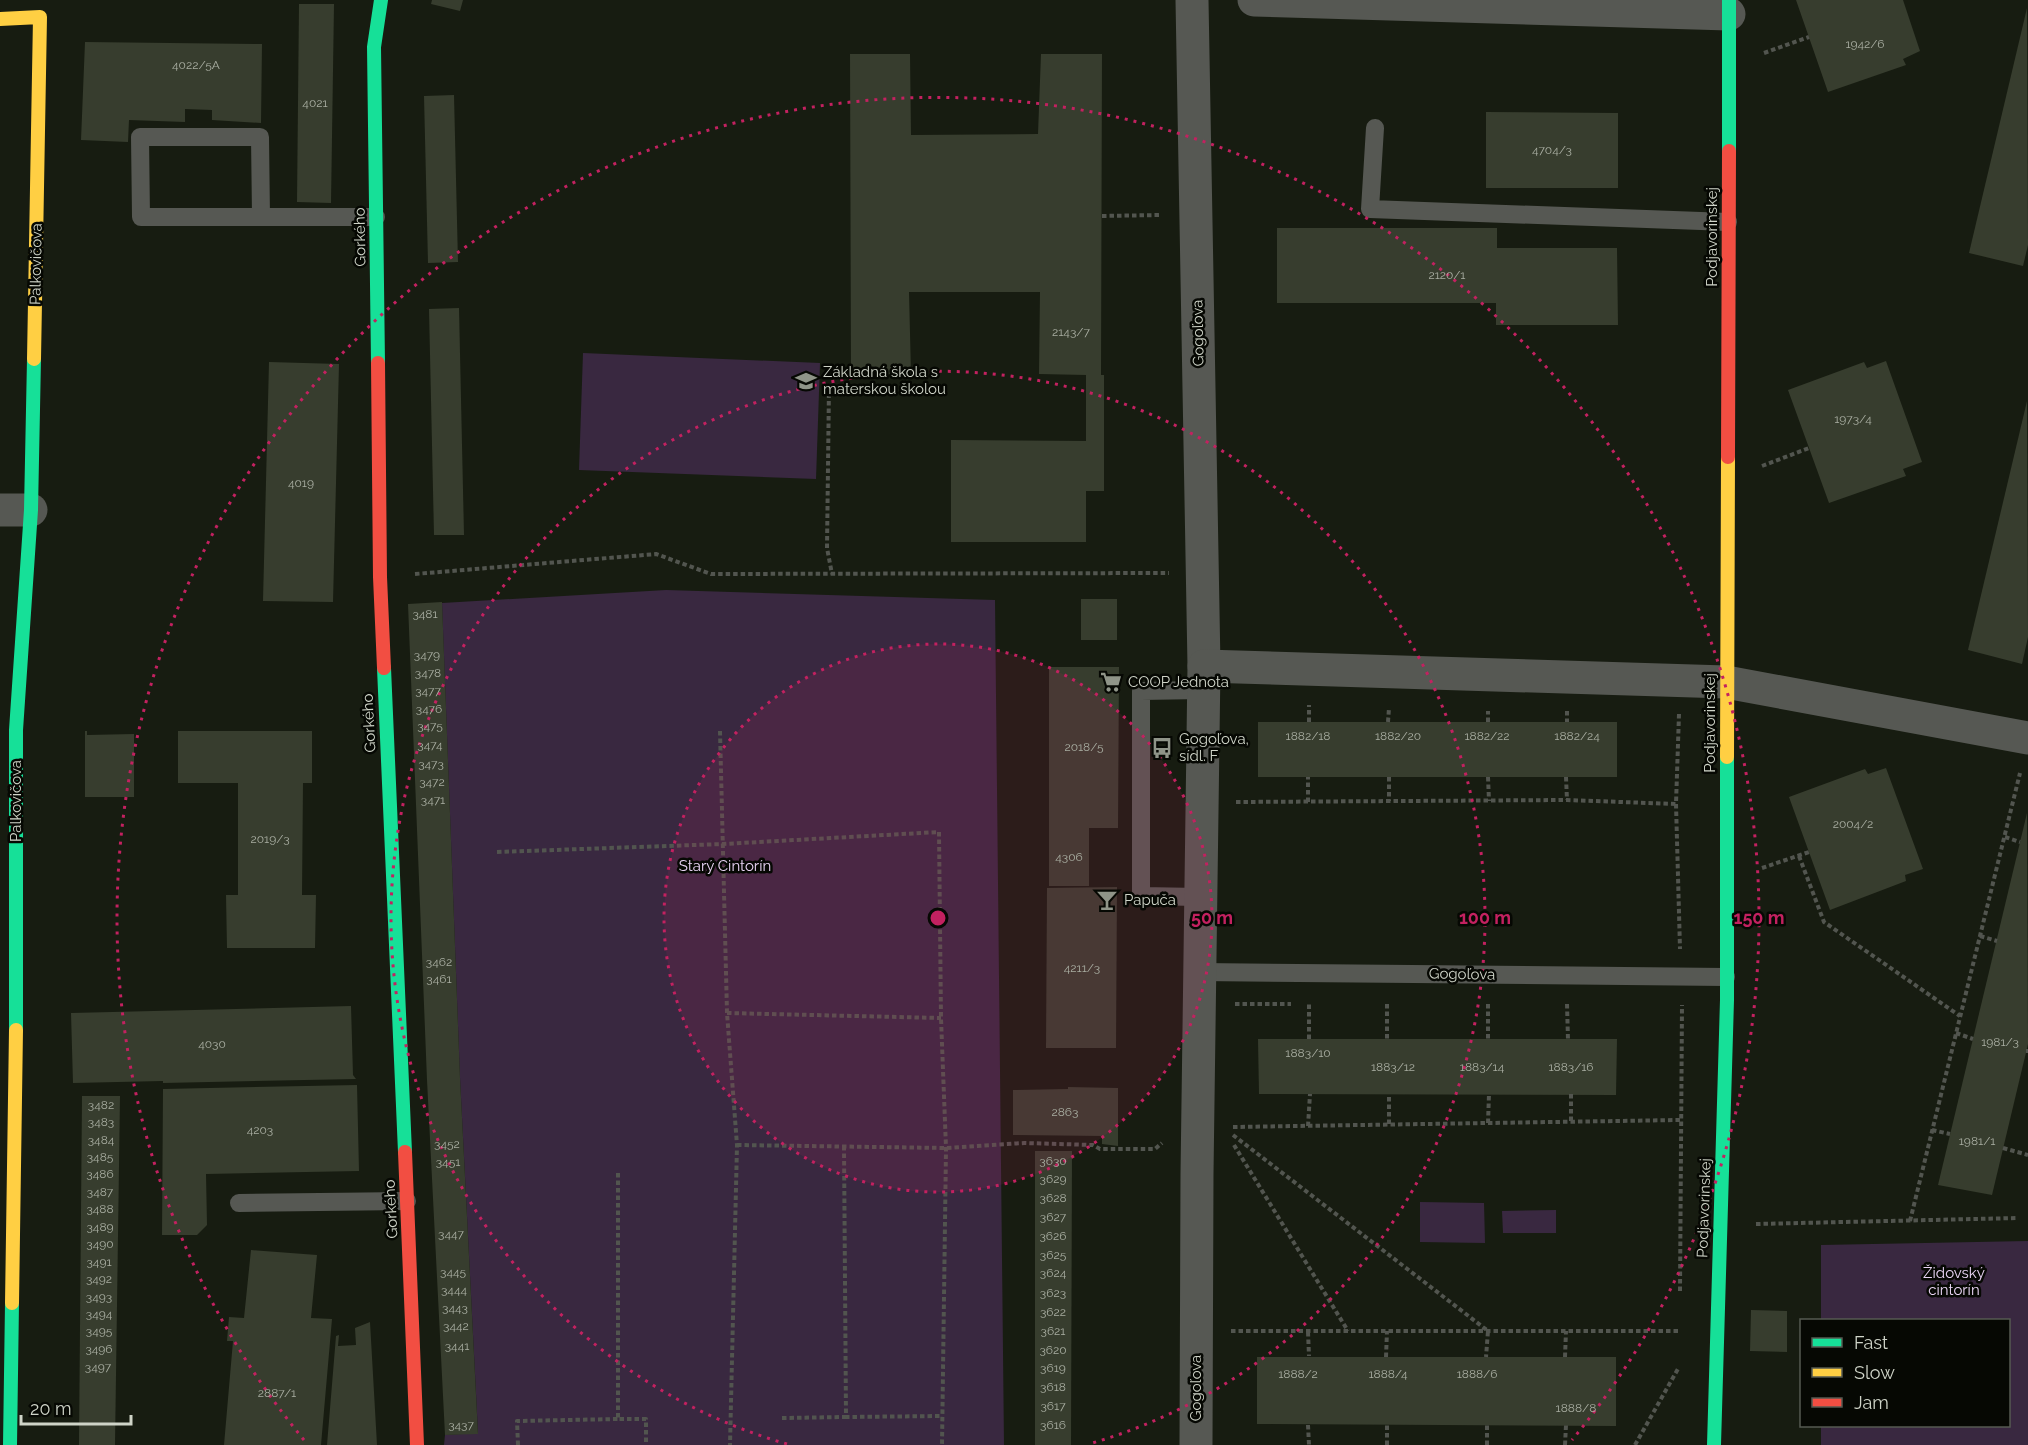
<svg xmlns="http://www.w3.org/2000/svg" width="2028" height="1445" font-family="Raleway,sans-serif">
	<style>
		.green { fill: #392840 }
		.building { fill: #373d2e }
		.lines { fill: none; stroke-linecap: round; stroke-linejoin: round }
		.path { stroke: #52554f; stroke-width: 4; stroke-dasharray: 4.5 3; stroke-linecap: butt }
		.lane { stroke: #565853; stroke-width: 18 }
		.street { stroke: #565853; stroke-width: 33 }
		.fast { stroke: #16e098; stroke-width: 14 }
		.slow { stroke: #ffcf43; stroke-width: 14 }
		.jam { stroke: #f24e42; stroke-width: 14 }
		.ring { fill: none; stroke: #c32160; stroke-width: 3; stroke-dasharray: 3 6 }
		.labels { text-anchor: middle; stroke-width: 5; stroke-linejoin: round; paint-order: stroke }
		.number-label { font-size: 12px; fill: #a9aea2 }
		.street-label { font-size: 15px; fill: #cfd4c8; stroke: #060803 }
		.poi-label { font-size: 15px; fill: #cfd4c8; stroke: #060803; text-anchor: start }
		.park-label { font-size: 15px; fill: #ead5f5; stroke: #060803 }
		.centre { fill: #c32160; stroke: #060803; stroke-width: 3 }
		.ring-label { font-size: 18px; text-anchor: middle; font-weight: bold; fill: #c32160; stroke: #060803; stroke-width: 5; stroke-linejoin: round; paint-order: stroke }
	</style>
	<rect width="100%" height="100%" fill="#171c11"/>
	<g class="green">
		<polygon points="583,353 820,363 816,479 579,470"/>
		<polygon points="666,590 995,600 1004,1445 444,1445 445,1435 478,1433 460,1078 442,603"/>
		<polygon points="1420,1202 1484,1203 1485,1243 1420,1242"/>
		<polygon points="1556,1210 1556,1233 1503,1233 1502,1211"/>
		<polygon points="2028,1241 2028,1445 1821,1445 1821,1426 2008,1426 2008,1320 1821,1320 1821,1245"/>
	</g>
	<g class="building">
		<polygon points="432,0 463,0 460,11 431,4"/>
		<polygon points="1796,0 1903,0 1920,51 1903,59 1906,65 1828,92"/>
		<polygon points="299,4 334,4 331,203 297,202"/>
		<polygon points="2027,8 2028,245 2023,266 1969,253"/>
		<polygon points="85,42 262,44 261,123 212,120 212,110 185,109 185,122 129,120 128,142 81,140"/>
		<polygon points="850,54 910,54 911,135 1038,134 1041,54 1102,54 1101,375 1104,375 1104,491 1086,491 1086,542 951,542 951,440 1086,441 1086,375 1039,374 1040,292 909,292 911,374 851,375"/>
		<polygon points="454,95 458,262 428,263 424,96"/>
		<polygon points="1486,112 1618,113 1618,188 1486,188"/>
		<polygon points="1277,228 1497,228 1497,248 1617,248 1618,325 1496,325 1496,303 1277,303"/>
		<polygon points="459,308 464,535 434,535 429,309"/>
		<polygon points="1886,361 1922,462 1903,469 1906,476 1829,503 1788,390 1864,362 1867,368"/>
		<polygon points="269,362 339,364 333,602 263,601"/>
		<polygon points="2027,401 2028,637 2022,664 1968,650"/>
		<rect x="1081" y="599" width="36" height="41"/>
		<polygon points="442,602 460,1078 478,1434 445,1435 427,1080 408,604"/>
		<polygon points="1049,667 1119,667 1118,828 1089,828 1089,886 1049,886"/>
		<rect x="1258" y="722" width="359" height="55"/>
		<polygon points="85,731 87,731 87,735 134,734 134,797 85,797"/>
		<polygon points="178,731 312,731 312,783 303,783 302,895 316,895 315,948 227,948 226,895 238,895 238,783 178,783"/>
		<polygon points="1886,768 1923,869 1905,875 1906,881 1830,910 1789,797 1865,769 1868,774"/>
		<polygon points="2027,813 2028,1044 1992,1195 1938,1185"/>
		<polygon points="1117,887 1116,1048 1046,1048 1047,888"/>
		<polygon points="351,1006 353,1075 356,1079 163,1083 163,1081 73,1083 71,1013"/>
		<polygon points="1258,1039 1617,1039 1616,1095 1259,1094"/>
		<polygon points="357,1085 359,1171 206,1174 207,1225 197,1235 162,1235 163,1089"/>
		<polygon points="1068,1087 1118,1088 1118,1146 1102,1144 1102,1136 1013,1135 1013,1090 1068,1089"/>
		<polygon points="82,1096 120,1096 115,1445 79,1445"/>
		<polygon points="1035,1151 1072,1151 1071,1445 1035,1445"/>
		<polygon points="251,1250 317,1255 311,1318 332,1319 321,1445 224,1445 233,1341 227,1341 229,1317 244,1318"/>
		<polygon points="1751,1310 1787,1311 1787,1352 1750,1351"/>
		<polygon points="370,1322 377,1445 327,1445 336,1336 339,1335 338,1346 356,1345 355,1328"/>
		<polygon points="1257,1357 1616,1357 1616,1426 1257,1424"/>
	</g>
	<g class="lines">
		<g class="path">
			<polyline points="1764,53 1809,37"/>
			<polyline points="1102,216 1161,215"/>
			<polyline points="829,386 827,548 832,574"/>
			<polyline points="1762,466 1809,448"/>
			<polyline points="415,574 656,554 711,574 1169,573"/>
			<polyline points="1567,711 1567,722"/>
			<polyline points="1679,714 1676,804 1680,949"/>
			<polyline points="1309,722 1309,705"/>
			<polyline points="1388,722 1389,708"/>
			<polyline points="1488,722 1488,711"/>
			<polyline points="720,731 727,1013 737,1145 730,1445"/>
			<polyline points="1389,777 1389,801"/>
			<polyline points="1488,777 1489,801"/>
			<polyline points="1566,777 1567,800"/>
			<polyline points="1236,802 1567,800 1676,804"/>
			<polyline points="1308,802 1308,777"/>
			<polyline points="2005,837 2020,842"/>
			<polyline points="497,852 723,844 939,832 941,1018 946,1148 942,1445"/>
			<polyline points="1799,856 1824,922 1960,1016"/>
			<polyline points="1762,868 1809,852"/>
			<polyline points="1980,936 1997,941"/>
			<polyline points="1235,1004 1291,1004"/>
			<polyline points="1387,1004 1387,1040"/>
			<polyline points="1488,1004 1488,1040"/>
			<polyline points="1567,1004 1568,1040"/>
			<polyline points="727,1013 941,1018"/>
			<polyline points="1956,1033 1973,1039"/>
			<polyline points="1309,1039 1309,1004"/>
			<polyline points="2026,1051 2028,1051"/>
			<polyline points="1571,1094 1571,1122"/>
			<polyline points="1488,1123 1489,1094"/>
			<polyline points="1389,1124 1389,1094"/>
			<polyline points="1308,1126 1310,1094"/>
			<polyline points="1233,1127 1680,1120"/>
			<polyline points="1932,1130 1950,1134"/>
			<polyline points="1233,1135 1488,1331 1486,1357"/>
			<polyline points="737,1145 946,1148 1024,1143 1093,1145 1100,1149 1155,1149 1162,1143"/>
			<polyline points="1234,1145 1348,1331"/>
			<polyline points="844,1146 846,1417 942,1416"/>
			<polyline points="2003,1148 2028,1155"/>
			<polyline points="618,1173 618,1419 646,1419 646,1445"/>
			<polyline points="1910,1221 2020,773"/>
			<polyline points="1756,1224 2018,1218"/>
			<polyline points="1680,1291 1682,1005"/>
			<polyline points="1231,1331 1680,1331"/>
			<polyline points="1308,1332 1309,1356"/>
			<polyline points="1386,1357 1387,1331"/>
			<polyline points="1565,1357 1566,1331"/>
			<polyline points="782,1418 846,1417"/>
			<polyline points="1308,1425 1309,1445"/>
			<polyline points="518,1445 517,1421 618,1419"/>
			<polyline points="1387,1445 1387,1425"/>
			<polyline points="1487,1445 1487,1425"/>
			<polyline points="1565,1445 1566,1425"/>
			<polyline points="1635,1445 1679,1367"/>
		</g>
		<g class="lane">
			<polyline points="1375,128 1370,209 1728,222"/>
			<polyline points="261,217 260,137 140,137 141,217 376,217"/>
			<polyline points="1200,897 1141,896 1141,691 1202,690"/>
			<polyline points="1199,972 1726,977"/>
			<polyline points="239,1203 407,1201"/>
		</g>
		<g class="street">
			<polyline points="1192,0 1204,666 1197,1174 1196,1445"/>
			<polyline points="1254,0 1729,14"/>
			<polyline points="0,510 31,510"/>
			<polyline points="1204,666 1726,682 2028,738"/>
		</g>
		<g class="fast">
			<polyline points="1729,151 1729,0"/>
			<polyline points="378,363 374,47 381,0"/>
			<polyline points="384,668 405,1152"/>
			<polyline points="16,1030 16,730 31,510 34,359"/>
			<polyline points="10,1445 12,1303"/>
			<polyline points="1714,1445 1727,1000 1727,757"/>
		</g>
		<g class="slow">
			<polyline points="0,19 40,17 34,359"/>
			<polyline points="1727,757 1728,457"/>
			<polyline points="12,1303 16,1030"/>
		</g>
		<g class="jam">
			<polyline points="378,363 380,577 384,668"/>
			<polyline points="1728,457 1729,151"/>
			<polyline points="405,1152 417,1445"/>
		</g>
	</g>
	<circle cx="938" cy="918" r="274" fill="#c32160" fill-opacity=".12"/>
	<g class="ring">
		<circle cx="938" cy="918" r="274"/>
		<path d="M787 1444A547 547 0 1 1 1089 1444"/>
		<path d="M304 1440A821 821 0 1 1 1572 1440"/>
	</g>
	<defs>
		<symbol id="school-bare" viewBox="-9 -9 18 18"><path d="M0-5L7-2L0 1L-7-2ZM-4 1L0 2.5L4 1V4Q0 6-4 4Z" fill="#8f9488" stroke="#060803" stroke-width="2.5" paint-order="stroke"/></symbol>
		<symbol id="supermarket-bare" viewBox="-9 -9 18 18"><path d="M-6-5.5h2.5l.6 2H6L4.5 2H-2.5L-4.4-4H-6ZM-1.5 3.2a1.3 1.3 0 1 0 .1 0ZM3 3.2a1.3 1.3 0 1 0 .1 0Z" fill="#8f9488" stroke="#060803" stroke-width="2.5" paint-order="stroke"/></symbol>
		<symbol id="bus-bare" viewBox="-9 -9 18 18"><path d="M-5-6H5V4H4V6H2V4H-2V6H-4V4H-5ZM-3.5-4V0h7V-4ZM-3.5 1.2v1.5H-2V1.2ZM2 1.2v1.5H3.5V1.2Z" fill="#8f9488" stroke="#060803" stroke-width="2.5" paint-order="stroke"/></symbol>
		<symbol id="bar-bare" viewBox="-9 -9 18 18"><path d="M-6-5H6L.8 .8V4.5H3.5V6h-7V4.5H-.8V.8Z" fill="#8f9488" stroke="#060803" stroke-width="2.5" paint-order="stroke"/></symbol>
	</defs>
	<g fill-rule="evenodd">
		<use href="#school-bare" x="791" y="366" width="30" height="30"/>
		<use href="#supermarket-bare" x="1096" y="667" width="30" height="30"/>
		<use href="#bus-bare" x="1147" y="733" width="30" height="30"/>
		<use href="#bar-bare" x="1092" y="885" width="30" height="30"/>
	</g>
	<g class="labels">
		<g class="number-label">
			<text x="1865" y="48">1942/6</text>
			<text x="196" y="69">4022/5A</text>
			<text x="315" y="107">4021</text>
			<text x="1552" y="154">4704/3</text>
			<text x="1447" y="279">2120/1</text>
			<text x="1071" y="336">2143/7</text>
			<text x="1853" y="423">1973/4</text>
			<text x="301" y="487">4019</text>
			<text x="425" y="618">3481</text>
			<text x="427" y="659">3479</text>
			<text x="428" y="677">3478</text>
			<text x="428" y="695">3477</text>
			<text x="429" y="713">3476</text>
			<text x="430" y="730">3475</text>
			<text x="1308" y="740">1882/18</text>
			<text x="1398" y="740">1882/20</text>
			<text x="1487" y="740">1882/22</text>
			<text x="1577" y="740">1882/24</text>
			<text x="430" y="749">3474</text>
			<text x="1084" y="751">2018/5</text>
			<text x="431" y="768">3473</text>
			<text x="432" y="786">3472</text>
			<text x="433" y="804">3471</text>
			<text x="1853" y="828">2004/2</text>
			<text x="270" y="843">2019/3</text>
			<text x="1069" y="861">4306</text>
			<text x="439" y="966">3462</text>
			<text x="1082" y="972">4211/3</text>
			<text x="439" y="983">3461</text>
			<text x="2000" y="1046">1981/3</text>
			<text x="212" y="1048">4030</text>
			<text x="1308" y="1057">1883/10</text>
			<text x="1393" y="1071">1883/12</text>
			<text x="1482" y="1071">1883/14</text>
			<text x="1571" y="1071">1883/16</text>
			<text x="101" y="1109">3482</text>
			<text x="1065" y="1116">2863</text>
			<text x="101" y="1126">3483</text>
			<text x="260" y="1134">4203</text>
			<text x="101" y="1144">3484</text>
			<text x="1977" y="1145">1981/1</text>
			<text x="447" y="1148">3452</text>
			<text x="100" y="1161">3485</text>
			<text x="1053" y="1165">3630</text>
			<text x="448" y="1166">3451</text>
			<text x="100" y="1178">3486</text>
			<text x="1053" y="1183">3629</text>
			<text x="100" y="1196">3487</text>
			<text x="1053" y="1202">3628</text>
			<text x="100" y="1213">3488</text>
			<text x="1053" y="1221">3627</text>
			<text x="100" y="1231">3489</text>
			<text x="451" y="1238">3447</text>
			<text x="1053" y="1240">3626</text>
			<text x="100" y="1248">3490</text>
			<text x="1053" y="1259">3625</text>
			<text x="99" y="1266">3491</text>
			<text x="453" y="1276">3445</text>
			<text x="1053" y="1277">3624</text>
			<text x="99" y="1283">3492</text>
			<text x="454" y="1294">3444</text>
			<text x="1053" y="1297">3623</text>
			<text x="99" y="1301">3493</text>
			<text x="455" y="1312">3443</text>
			<text x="1053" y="1316">3622</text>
			<text x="99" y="1318">3494</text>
			<text x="456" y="1330">3442</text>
			<text x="99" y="1335">3495</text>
			<text x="1053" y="1335">3621</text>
			<text x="457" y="1350">3441</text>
			<text x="99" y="1353">3496</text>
			<text x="1053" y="1354">3620</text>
			<text x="98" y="1371">3497</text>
			<text x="1053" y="1372">3619</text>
			<text x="1298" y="1378">1888/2</text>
			<text x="1388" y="1378">1888/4</text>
			<text x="1477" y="1378">1888/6</text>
			<text x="1053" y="1391">3618</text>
			<text x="277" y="1397">2887/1</text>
			<text x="1053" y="1410">3617</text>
			<text x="1576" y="1412">1888/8</text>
			<text x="461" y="1429">3437</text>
			<text x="1053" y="1429">3616</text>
		</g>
		<g class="street-label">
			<text transform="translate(360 237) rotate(-91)" y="5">Gorkého</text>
			<text transform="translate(1712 237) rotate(-90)" y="5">Podjavorinskej</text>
			<text transform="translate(36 264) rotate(-89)" y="5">Palkovičova</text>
			<text transform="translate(1198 333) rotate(-91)" y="5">Gogoľova</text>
			<text transform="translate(369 723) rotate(-93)" y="5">Gorkého</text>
			<text transform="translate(1710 723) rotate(-90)" y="5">Podjavorinskej</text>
			<text transform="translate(16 801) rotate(-90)" y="5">Palkovičova</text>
			<text transform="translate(1462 974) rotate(1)" y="5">Gogoľova</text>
			<text transform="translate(1704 1208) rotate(-88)" y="5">Podjavorinskej</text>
			<text transform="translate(391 1209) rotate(-93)" y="5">Gorkého</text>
			<text transform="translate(1196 1388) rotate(-90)" y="5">Gogoľova</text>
		</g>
		<g class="poi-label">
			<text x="823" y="377">Základná škola s<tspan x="823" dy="17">materskou školou</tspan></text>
			<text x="1128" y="687">COOP Jednota</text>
			<text x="1179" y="744">Gogoľova,<tspan x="1179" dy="17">sídl. F</tspan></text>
			<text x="1124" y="905">Papuča</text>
		</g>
		<g class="park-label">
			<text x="725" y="871">Starý Cintorín</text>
			<text x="1954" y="1278">Židovský<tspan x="1954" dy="17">cintorín</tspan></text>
		</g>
	</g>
	<circle cx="938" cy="918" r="9" class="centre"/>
	<g class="ring-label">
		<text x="1212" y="924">50 m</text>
		<text x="1485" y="924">100 m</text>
		<text x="1759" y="924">150 m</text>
	</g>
	<rect x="1800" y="1319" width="210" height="108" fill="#060803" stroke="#565a52" stroke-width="1.5"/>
	<rect x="1812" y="1338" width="30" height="9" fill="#16e098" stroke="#565a52" stroke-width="1.5"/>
	<text x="1854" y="1349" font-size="18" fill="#cfd4c8">Fast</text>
	<rect x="1812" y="1368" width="30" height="9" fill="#ffcf43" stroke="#565a52" stroke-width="1.5"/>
	<text x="1854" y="1379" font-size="18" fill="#cfd4c8">Slow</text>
	<rect x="1812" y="1398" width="30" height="9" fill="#f24e42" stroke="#565a52" stroke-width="1.5"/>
	<text x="1854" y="1409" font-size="18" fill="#cfd4c8">Jam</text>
	<path d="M21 1415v9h110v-9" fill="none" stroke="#cfd4c8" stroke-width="3"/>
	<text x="30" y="1415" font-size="18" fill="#cfd4c8" stroke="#060803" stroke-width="4.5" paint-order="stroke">20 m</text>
</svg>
